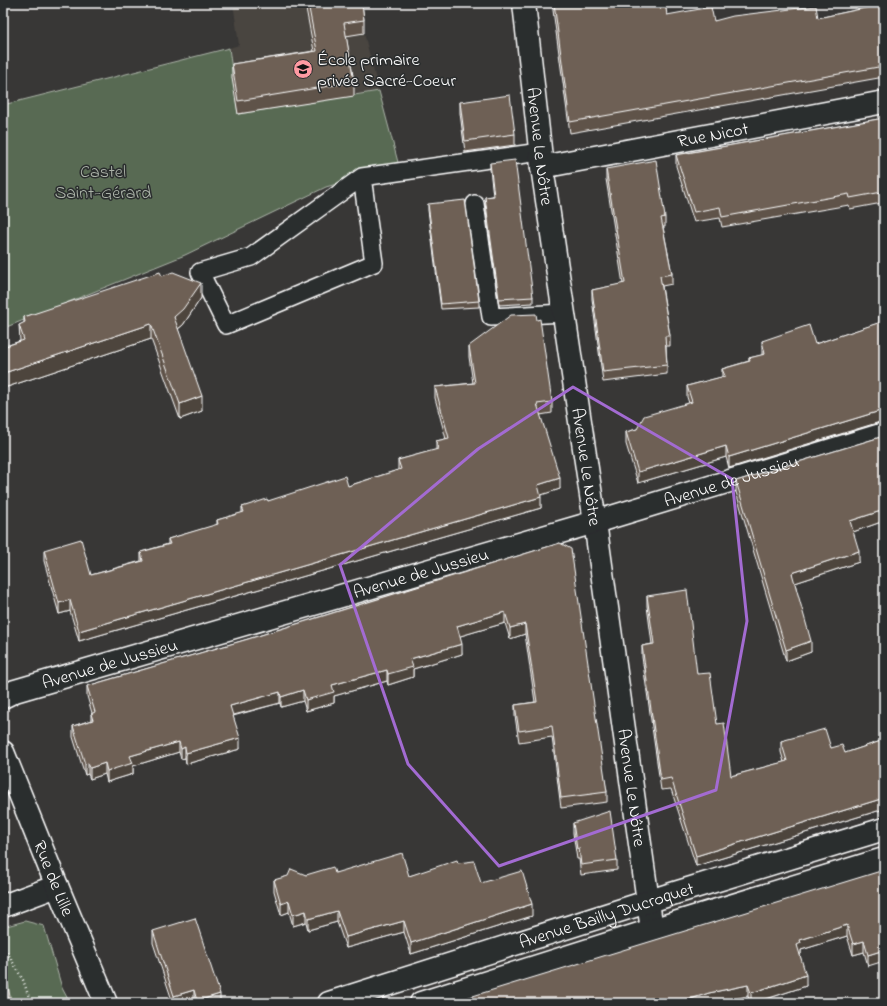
<svg xmlns="http://www.w3.org/2000/svg" width="887" height="1006" font-family="'Indie Flower',sans-serif">
	<style>
		.built { fill: #48443f }
		.green { fill: #586a53; stroke: #acb4a9 }
		.lines { fill: none; stroke-linecap: round; stroke-linejoin: round }
		.lane-casing { stroke: #fff; stroke-width: 20 }
		.street-casing { stroke: #fff; stroke-width: 25 }
		.secondary-casing { stroke: #fff; stroke-width: 25 }
		.path { stroke: #fff; stroke-width: 2.5; stroke-dasharray: 1 3; stroke-linecap: butt }
		.lane { stroke: #2a2d2e; stroke-width: 17 }
		.street { stroke: #2a2d2e; stroke-width: 22 }
		.secondary { stroke: #2a2d2e; stroke-width: 22 }
		.wall { fill: #5f5349; stroke: #fff }
		.shaded-wall { fill: #4d443c; stroke: #fff }
		.building { fill: #6e6155; stroke: #fff }
		.marked { fill: none; stroke: #a36bd2; stroke-width: 3; stroke-linejoin: round }
		.labels { text-anchor: middle; stroke-width: 3; stroke-linejoin: round; paint-order: stroke }
		.poi-label { font-size: 18px; fill: #fff; stroke: #2a2d2e; text-anchor: start }
		.street-label { font-size: 18px; fill: #fff; stroke: #2a2d2e }
		.park-label { font-size: 18px; fill: #acb4a9; stroke: #2a2d2e }
	</style>
	<rect width="100%" height="100%" fill="#383736"/>
	<filter id="ink" filterUnits="userSpaceOnUse"><feTurbulence type="fractalNoise" baseFrequency=".025" numOctaves="2"/><feDisplacementMap in="SourceGraphic" scale="8" xChannelSelector="R" yChannelSelector="G"/><feConvolveMatrix kernelMatrix="1 2 1 2 8 2 1 2 1" color-interpolation-filters="sRGB"/></filter>
	<g filter="url(#ink)">
		<polygon class="built" points="233,3 360,3 364,33 379,91 238,114 229,48 239,45"/>
		<g class="green">
			<polygon points="229,48 238,114 379,91 399,166 326,187 185,255 4,328 14,384 3,388 3,105"/>
			<polygon points="25,921 44,926 62,988 70,1003 8,1003 3,976 3,927"/>
		</g>
		<g class="lines">
			<defs>
				<g id="lane">
					<polyline points="362,177 374,263 226,325 200,272 251,257 362,177 540,152"/>
					<polyline points="475,204 491,317 564,313"/>
				</g>
				<g id="street">
					<path id="s1" d="M 524,3 L 542,167 L 595,522 L 652,930"/>
					<path id="s2" d="M 542,167 L 884,102"/>
					<path id="s3" d="M 3,697 L 15,691 L 595,522 L 884,434"/>
					<polyline points="3,906 57,886"/>
					<path id="s4" d="M 329,1003 L 675,893 L 884,829"/>
					<polyline points="421,1003 652,930 884,859"/>
				</g>
				<g id="secondary">
					<path id="s5" d="M 3,752 L 57,886 L 106,1003"/>
				</g>
			</defs>
			<use href="#lane" class="lane-casing"/>
			<use href="#street" class="street-casing"/>
			<use href="#secondary" class="secondary-casing"/>
			<polyline class="path" points="3,945 23,980 31,1003"/>
			<use href="#lane" class="lane"/>
			<use href="#street" class="street"/>
			<use href="#secondary" class="secondary"/>
		</g>
		<g class="wall">
			<polygon points="305,3 362,3 364,20 364,33 346,36 354,82 354,96 238,114 232,78 232,64 314,51"/>
			<polygon points="552,3 665,3 667,15 714,21 818,18 884,4 884,77 570,133"/>
			<polygon points="460,102 515,134 515,145 465,152 460,113"/>
			<polygon points="884,118 884,205 882,206 882,203 850,209 849,205 722,227 720,218 694,222 676,166 676,155"/>
			<polygon points="490,163 533,297 533,303 499,305 485,203 485,197 493,196 490,169"/>
			<polygon points="606,169 665,217 665,227 663,227 672,274 672,284 662,286 670,336 670,346 666,346 667,365 667,374 603,382 592,299 592,290 623,284 606,179"/>
			<polygon points="428,204 479,301 479,307 441,309 428,210"/>
			<polygon points="162,276 201,298 183,325 178,329 202,411 180,419 151,339 4,388 3,386 3,347 20,341 19,325 24,323 24,317"/>
			<polygon points="884,313 884,422 880,422 729,468 726,457 638,483 626,444 626,432 637,429 689,403 687,397 687,386 722,377 722,369 749,361 749,358 762,355 762,341 815,344 879,323 879,315"/>
			<polygon points="469,346 552,402 552,413 540,415 560,489 540,495 541,508 79,641 70,611 59,614 44,561 44,550 91,575 141,561 141,552 168,544 168,539 217,525 217,520 242,513 242,507 268,501 348,486 398,470 398,460 436,450 436,441 446,439 435,398 435,387 473,383 469,357"/>
			<polygon points="884,436 884,521 853,532 859,562 795,583 811,652 786,661 736,492 736,481"/>
			<polygon points="560,543 607,792 607,802 561,808 552,737 519,742 515,716 515,705 535,702 525,634 510,639 505,623 460,636 462,654 413,669 413,677 388,685 387,681 334,696 334,703 306,711 303,701 281,707 280,703 233,716 240,749 186,764 185,758 181,759 179,752 133,766 133,774 107,782 105,774 90,779 88,774 85,775 73,737 73,726 91,720 91,714 92,713 87,696 87,686 248,639"/>
			<polygon points="647,596 697,674 717,724 731,776 784,762 781,752 781,741 831,748 845,753 884,740 884,809 696,866 671,789 661,790 642,657 642,646 652,644 647,606"/>
			<polygon points="573,823 617,860 617,870 581,875 579,859 577,859 573,833"/>
			<polygon points="458,863 481,883 532,916 411,954 404,932 346,948 337,922 308,930 306,922 293,926 289,912 281,915 274,891 274,880 306,875 335,873 409,876"/>
			<polygon points="884,870 868,966 864,952 853,955 847,936 801,950 801,954 800,955 806,986 754,1003 750,1003 748,996 714,1003"/>
			<polygon points="153,931 220,1003 194,1003 194,1001 188,1003 173,1003 153,943"/>
		</g>
		<g class="shaded-wall">
			<polygon points="201,283 201,298 183,325 174,332 174,317"/>
			<polygon points="151,324 151,339 4,388 4,373"/>
			<polygon points="202,396 202,411 180,419 180,404"/>
			<polygon points="880,411 880,422 729,468 729,457"/>
			<polygon points="726,446 726,457 638,483 638,472"/>
			<polygon points="560,478 560,489 538,496 538,485"/>
			<polygon points="541,497 541,508 79,641 79,631"/>
			<polygon points="884,510 884,521 850,533 850,521"/>
			<polygon points="859,551 859,562 792,584 792,573"/>
			<polygon points="70,600 70,611 59,614 59,603"/>
			<polygon points="505,612 505,623 457,637 457,626"/>
			<polygon points="525,624 525,634 510,639 510,628"/>
			<polygon points="811,641 811,652 786,661 786,650"/>
			<polygon points="462,644 462,654 413,669 413,677 388,685 388,674 410,659"/>
			<polygon points="387,670 387,681 334,696 334,703 306,711 306,700 332,685"/>
			<polygon points="303,690 303,701 281,707 281,697"/>
			<polygon points="280,692 280,703 230,716 230,706"/>
			<polygon points="240,738 240,749 186,764 186,753"/>
			<polygon points="179,742 179,752 133,766 133,774 107,782 107,771 130,756"/>
			<polygon points="185,747 185,758 181,759 181,749"/>
			<polygon points="88,763 88,774 85,775 85,764"/>
			<polygon points="105,763 105,774 90,779 90,768"/>
			<polygon points="884,798 884,809 696,866 696,856"/>
			<polygon points="289,901 289,912 281,915 281,904"/>
			<polygon points="532,904 532,916 411,954 411,943"/>
			<polygon points="306,911 306,922 293,926 293,915"/>
			<polygon points="337,911 337,922 308,930 308,919"/>
			<polygon points="404,921 404,932 346,948 346,937"/>
			<polygon points="847,925 847,936 801,950 801,954 797,956 797,945 800,940"/>
			<polygon points="864,941 864,952 853,955 853,944"/>
			<polygon points="884,950 884,961 868,966 868,955"/>
			<polygon points="806,975 806,986 754,1003 751,1003 751,993"/>
			<polygon points="748,985 748,996 714,1003 678,1003 709,993"/>
			<polygon points="194,990 194,1001 188,1003 174,1003 174,996"/>
			<polygon points="220,994 220,1003 197,1003 197,1001"/>
		</g>
		<g class="building">
			<polygon points="308,3 362,3 364,20 344,23 354,82 238,101 232,64 317,51"/>
			<polygon points="554,3 665,3 667,15 711,7 714,21 733,16 816,6 818,18 884,4 884,66 570,122"/>
			<polygon points="510,95 515,134 465,141 460,102"/>
			<polygon points="884,118 884,195 882,195 882,192 850,198 849,194 722,217 720,207 694,212 676,155"/>
			<polygon points="515,160 533,297 499,299 485,197 494,196 490,163"/>
			<polygon points="656,160 665,217 661,218 672,274 660,276 670,336 665,336 667,365 603,372 592,290 625,283 606,169"/>
			<polygon points="465,200 479,301 441,304 428,204"/>
			<polygon points="160,272 162,276 173,272 201,283 183,309 174,317 202,396 180,404 151,324 4,373 3,371 3,347 24,340 19,325 25,322 24,317"/>
			<polygon points="884,313 884,411 880,411 729,457 726,446 638,472 626,432 637,429 644,416 692,402 687,386 725,376 722,369 750,361 749,358 765,354 762,341 809,325 815,344 881,322 879,315"/>
			<polygon points="536,314 537,320 540,319 552,402 537,404 560,478 538,485 541,497 79,631 70,600 59,603 44,550 81,539 91,575 143,561 141,552 170,544 168,539 218,524 217,520 244,512 242,507 267,499 268,501 345,476 348,486 401,469 398,460 438,449 436,441 449,438 435,387 475,383 469,346 511,315"/>
			<polygon points="884,436 884,510 850,521 859,551 792,573 811,641 786,650 736,481"/>
			<polygon points="560,543 571,549 607,792 561,798 552,726 519,731 515,705 537,702 525,624 510,628 505,612 457,626 462,644 410,659 413,667 388,674 387,670 332,685 334,692 306,700 303,690 281,697 280,692 230,706 240,738 186,753 185,747 181,749 179,742 130,756 133,763 107,771 105,763 90,768 88,763 85,764 73,726 93,720 91,714 95,712 87,686 248,639"/>
			<polygon points="687,590 697,674 710,673 717,724 724,723 731,776 787,761 781,741 825,729 831,748 842,745 845,753 884,740 884,798 696,856 671,778 661,780 642,646 654,644 647,596"/>
			<polygon points="610,811 617,860 581,865 579,848 577,849 573,823"/>
			<polygon points="402,853 409,876 457,860 458,863 474,861 481,883 522,871 532,904 411,943 404,921 346,937 337,911 308,919 306,911 293,915 289,901 281,904 274,880 288,876 291,869 306,875 333,867 335,873"/>
			<polygon points="884,870 884,950 868,955 864,941 853,944 847,925 800,940 801,943 797,945 806,975 751,993 748,985 709,993 678,1003 450,1003"/>
			<polygon points="195,918 220,994 197,1001 194,990 174,996 153,931"/>
			<polygon points="3,955 11,1003 3,1003"/>
		</g>
	</g>
	<path class="marked" d="M 573,387 L 732,479 L 747,621 L 716,790 L 499,866 L 408,764 L 340,565 L 478,449 Z"/>
	<defs>
		<symbol id="school-disc" viewBox="-11 -11 22 22"><circle r="9.5" fill="#ff9aa2" stroke="#2a2d2e"/><path d="M0-5L7-2L0 1L-7-2ZM-4 1L0 2.5L4 1V4Q0 6-4 4Z" fill="#111"/></symbol>
	</defs>
	<g fill-rule="evenodd">
		<use href="#school-disc" x="292" y="58" width="22" height="22"/>
	</g>
	<g class="labels">
		<g class="poi-label">
			<text x="317" y="65">École primaire<tspan x="317" dy="21">privée Sacré-Coeur</tspan></text>
		</g>
		<g class="street-label">
			<text dy="6" stroke="none"><textPath href="#s2" startOffset="174">Rue Nicot</textPath></text>
			<text dy="6" stroke="none"><textPath href="#s1" startOffset="144">Avenue Le Nôtre</textPath></text>
			<text dy="6" stroke="none"><textPath href="#s1" startOffset="468">Avenue Le Nôtre</textPath></text>
			<text dy="6" stroke="none"><textPath href="#s3" startOffset="760">Avenue de Jussieu</textPath></text>
			<text dy="6" stroke="none"><textPath href="#s3" startOffset="436">Avenue de Jussieu</textPath></text>
			<text dy="6" stroke="none"><textPath href="#s3" startOffset="112">Avenue de Jussieu</textPath></text>
			<text dy="6" stroke="none"><textPath href="#s1" startOffset="792">Avenue Le Nôtre</textPath></text>
			<text dy="6" stroke="none"><textPath href="#s5" startOffset="136">Rue de Lille</textPath></text>
			<text dy="6" stroke="none"><textPath href="#s4" startOffset="291">Avenue Bailly Ducroquet</textPath></text>
		</g>
		<g class="park-label">
			<text x="103" y="177">Castel<tspan x="103" dy="21">Saint-Gérard</tspan></text>
		</g>
	</g>
	<rect width="887" height="1006" fill="none" stroke="#2a2d2e" stroke-width="16"/>
	<rect x="8" y="8" width="871" height="990" fill="none" stroke="#fff" stroke-width="1.5" filter="url(#ink)"/>
</svg>
